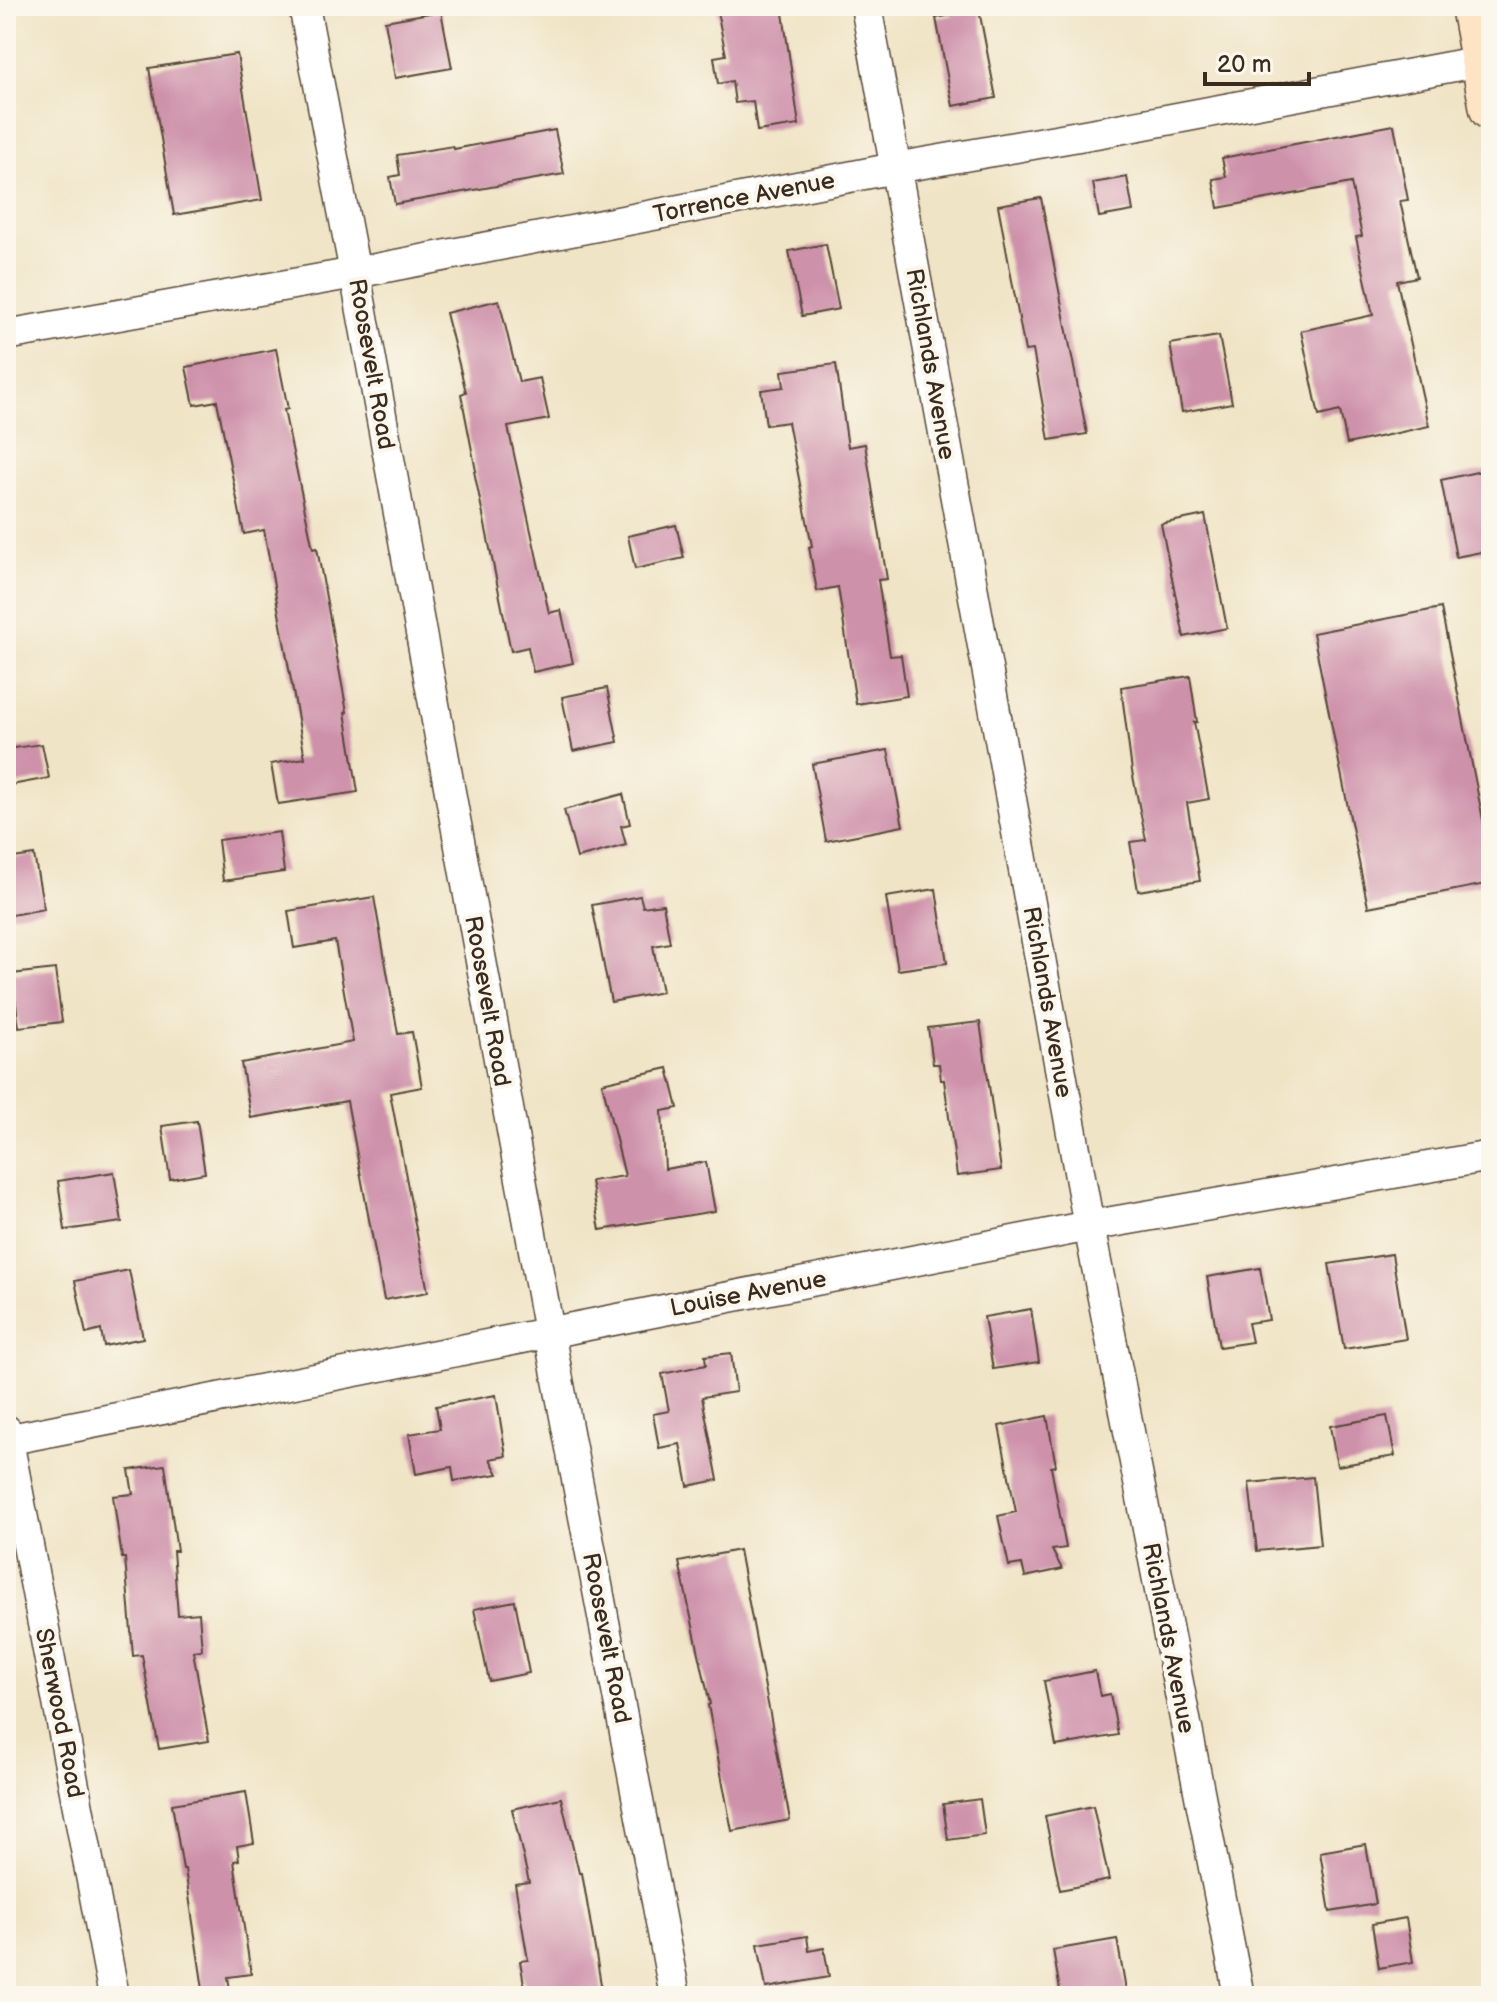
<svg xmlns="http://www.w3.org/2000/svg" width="1497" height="2002" font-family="'Balsamiq Sans',sans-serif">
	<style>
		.building { fill: #ce91aa }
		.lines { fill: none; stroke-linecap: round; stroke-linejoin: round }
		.street-casing { stroke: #564637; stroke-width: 33 }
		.secondary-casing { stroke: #564637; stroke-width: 45 }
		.street { stroke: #fff; stroke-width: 30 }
		.secondary { stroke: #fee4c5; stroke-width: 42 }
		.labels { text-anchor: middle; stroke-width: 8; stroke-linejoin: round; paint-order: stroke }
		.street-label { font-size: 24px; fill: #3b2a1e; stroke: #fbf7ec }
	</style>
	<rect width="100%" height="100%" fill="#fbf7ec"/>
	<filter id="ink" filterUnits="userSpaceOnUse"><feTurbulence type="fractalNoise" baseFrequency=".0125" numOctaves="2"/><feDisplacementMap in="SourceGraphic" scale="16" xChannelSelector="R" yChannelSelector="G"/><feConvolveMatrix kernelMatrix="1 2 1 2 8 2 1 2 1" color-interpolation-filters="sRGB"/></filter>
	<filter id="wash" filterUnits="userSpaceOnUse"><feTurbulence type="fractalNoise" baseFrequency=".006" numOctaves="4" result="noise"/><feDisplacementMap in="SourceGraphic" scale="32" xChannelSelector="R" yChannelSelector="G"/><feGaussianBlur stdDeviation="1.8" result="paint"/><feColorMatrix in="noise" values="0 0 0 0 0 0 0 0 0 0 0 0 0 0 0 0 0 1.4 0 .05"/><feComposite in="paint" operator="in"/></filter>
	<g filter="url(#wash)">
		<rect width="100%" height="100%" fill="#f0e4c6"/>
		<g id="blocks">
			<g class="building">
				<polygon points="716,6 782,6 799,125 757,131 753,101 735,103 732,81 718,84 714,57 726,55"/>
				<polygon points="979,10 996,98 953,106 936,18"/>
				<polygon points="441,11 452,68 395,78 385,21"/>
				<polygon points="237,54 262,200 174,215 149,68"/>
				<polygon points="1394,125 1408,200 1400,201 1417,277 1397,281 1429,426 1347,444 1340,411 1319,416 1301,331 1373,315 1356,237 1362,236 1351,183 1218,208 1213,179 1226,177 1222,158"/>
				<polygon points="555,130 564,174 395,204 390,177 400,175 397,155 453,146 454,149"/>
				<polygon points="1127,177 1133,211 1099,217 1093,183"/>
				<polygon points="1041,198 1087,434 1049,440 1033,350 1025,351 998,205"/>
				<polygon points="826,244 839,309 802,316 789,251"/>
				<polygon points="499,300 519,382 540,378 549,419 508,427 549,613 561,610 573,663 533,672 528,647 511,651 474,471 476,471 461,394 466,392 446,313"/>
				<polygon points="1219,336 1232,403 1182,412 1170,344"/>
				<polygon points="276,349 288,409 284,410 313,549 317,548 347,712 345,712 358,792 278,804 271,764 305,758 264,530 244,534 217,401 194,405 186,367"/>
				<polygon points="836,364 848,447 865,444 887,579 878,580 890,656 901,655 907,696 856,704 838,587 817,591 809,547 812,546 788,422 766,425 761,390 784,387 782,371"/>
				<polygon points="1486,470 1491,495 1491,550 1456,557 1441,480"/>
				<polygon points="1205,515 1227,628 1184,637 1161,524"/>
				<polygon points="676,525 684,558 635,569 628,536"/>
				<polygon points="1441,608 1491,860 1491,883 1368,907 1313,633"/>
				<polygon points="1190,676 1197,722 1194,722 1209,799 1187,803 1200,881 1138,891 1130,842 1146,840 1132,771 1121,687"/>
				<polygon points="607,688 618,742 573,751 562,697"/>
				<polygon points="42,744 49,778 6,786 6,749"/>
				<polygon points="888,750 903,826 826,841 812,764"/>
				<polygon points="623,794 630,824 621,826 626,845 577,858 564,810"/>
				<polygon points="279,832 284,872 223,881 218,840"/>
				<polygon points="34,855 44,909 6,916 6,859"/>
				<polygon points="936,889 947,963 898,970 886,897"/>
				<polygon points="640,896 643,907 663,904 670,943 653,946 662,992 611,1002 592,905"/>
				<polygon points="374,897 398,1034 412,1032 422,1087 390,1093 428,1292 384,1300 347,1101 251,1118 241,1063 353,1042 335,941 294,948 288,911"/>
				<polygon points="55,969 62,1022 19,1027 12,974"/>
				<polygon points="980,1022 1001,1170 957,1176 944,1080 941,1080 939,1064 933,1064 928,1028"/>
				<polygon points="668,1068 678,1108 662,1111 665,1169 706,1162 715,1211 600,1230 591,1181 625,1176 602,1083"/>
				<polygon points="197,1121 205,1173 170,1179 162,1126"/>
				<polygon points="114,1172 122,1222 65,1230 58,1181"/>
				<polygon points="1392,1254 1406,1339 1344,1349 1329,1264"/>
				<polygon points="1260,1268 1269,1320 1248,1323 1252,1342 1219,1347 1207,1277"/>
				<polygon points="129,1270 143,1338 104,1346 101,1330 86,1334 75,1281"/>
				<polygon points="1031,1309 1039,1362 993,1369 984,1317"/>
				<polygon points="731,1353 736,1392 702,1397 718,1480 688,1486 680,1444 659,1448 653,1414 669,1411 662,1374 706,1365 705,1356"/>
				<polygon points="496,1395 506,1456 490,1459 498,1474 454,1481 452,1467 416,1474 409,1434 440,1429 436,1406"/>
				<polygon points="1047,1416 1056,1466 1051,1467 1066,1548 1052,1550 1062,1569 1025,1577 1022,1564 1009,1566 998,1516 1016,1512 999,1426"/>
				<polygon points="1387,1416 1395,1456 1337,1466 1330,1426"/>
				<polygon points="165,1465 177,1551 173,1551 178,1615 199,1613 202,1650 193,1651 209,1741 159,1749 142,1655 133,1656 125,1558 122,1558 113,1496 133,1494 129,1470"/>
				<polygon points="1313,1477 1320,1545 1257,1551 1249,1483"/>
				<polygon points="739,1550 790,1820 732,1831 708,1705 710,1704 679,1562"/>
				<polygon points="515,1601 529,1673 489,1681 474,1609"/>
				<polygon points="1095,1671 1100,1696 1110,1694 1118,1735 1056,1746 1044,1681"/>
				<polygon points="246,1792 254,1843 237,1846 239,1860 234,1861 251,1974 228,1977 231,1996 204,1996 185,1869 183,1869 172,1804"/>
				<polygon points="561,1798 579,1873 582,1873 603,1996 526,1996 520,1961 528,1960 515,1884 529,1882 512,1809"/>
				<polygon points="980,1799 985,1835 948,1840 943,1804"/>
				<polygon points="1093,1806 1109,1880 1060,1890 1045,1816"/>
				<polygon points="1366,1844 1376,1904 1330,1912 1320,1852"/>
				<polygon points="1406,1918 1413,1962 1379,1968 1372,1924"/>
				<polygon points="807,1936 809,1951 824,1948 829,1977 766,1988 758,1944"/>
				<polygon points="1117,1939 1127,1996 1061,1996 1053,1950"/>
			</g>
		</g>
	</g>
	<g filter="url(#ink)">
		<use href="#blocks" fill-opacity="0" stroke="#564637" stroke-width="2"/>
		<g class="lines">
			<defs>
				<g id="street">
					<polyline points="304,6 355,273 549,1332 675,1996"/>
					<polyline points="866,6 1089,1226 1239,1996"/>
					<polyline points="6,335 355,273 895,168 1113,130 1481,61"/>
					<polyline points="6,1430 114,1996"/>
					<polyline points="6,1440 1089,1226 1491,1156"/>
				</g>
				<polyline id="secondary" points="1472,6 1491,109"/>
			</defs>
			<use href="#street" class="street-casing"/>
			<use href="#secondary" class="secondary-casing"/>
			<use href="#street" class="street"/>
			<use href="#secondary" class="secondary"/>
		</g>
	</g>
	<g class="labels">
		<g class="street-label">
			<text transform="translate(744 197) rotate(-11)" y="8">Torrence Avenue</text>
			<text transform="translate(372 364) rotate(80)" y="8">Roosevelt Road</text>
			<text transform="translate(931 364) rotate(80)" y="8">Richlands Avenue</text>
			<text transform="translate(488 1001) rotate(80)" y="8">Roosevelt Road</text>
			<text transform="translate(1048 1002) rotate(80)" y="8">Richlands Avenue</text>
			<text transform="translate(748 1293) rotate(-11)" y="8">Louise Avenue</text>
			<text transform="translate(607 1638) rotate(79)" y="8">Roosevelt Road</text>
			<text transform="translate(1169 1638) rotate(79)" y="8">Richlands Avenue</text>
			<text transform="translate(60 1713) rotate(79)" y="8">Sherwood Road</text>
		</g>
	</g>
	<rect width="1497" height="2002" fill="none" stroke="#fbf7ec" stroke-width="32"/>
	<path d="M1205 72v12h104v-12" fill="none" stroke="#3b2a1e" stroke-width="4"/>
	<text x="1217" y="72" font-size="24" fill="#3b2a1e" stroke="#fbf7ec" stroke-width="6" paint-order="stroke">20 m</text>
</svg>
